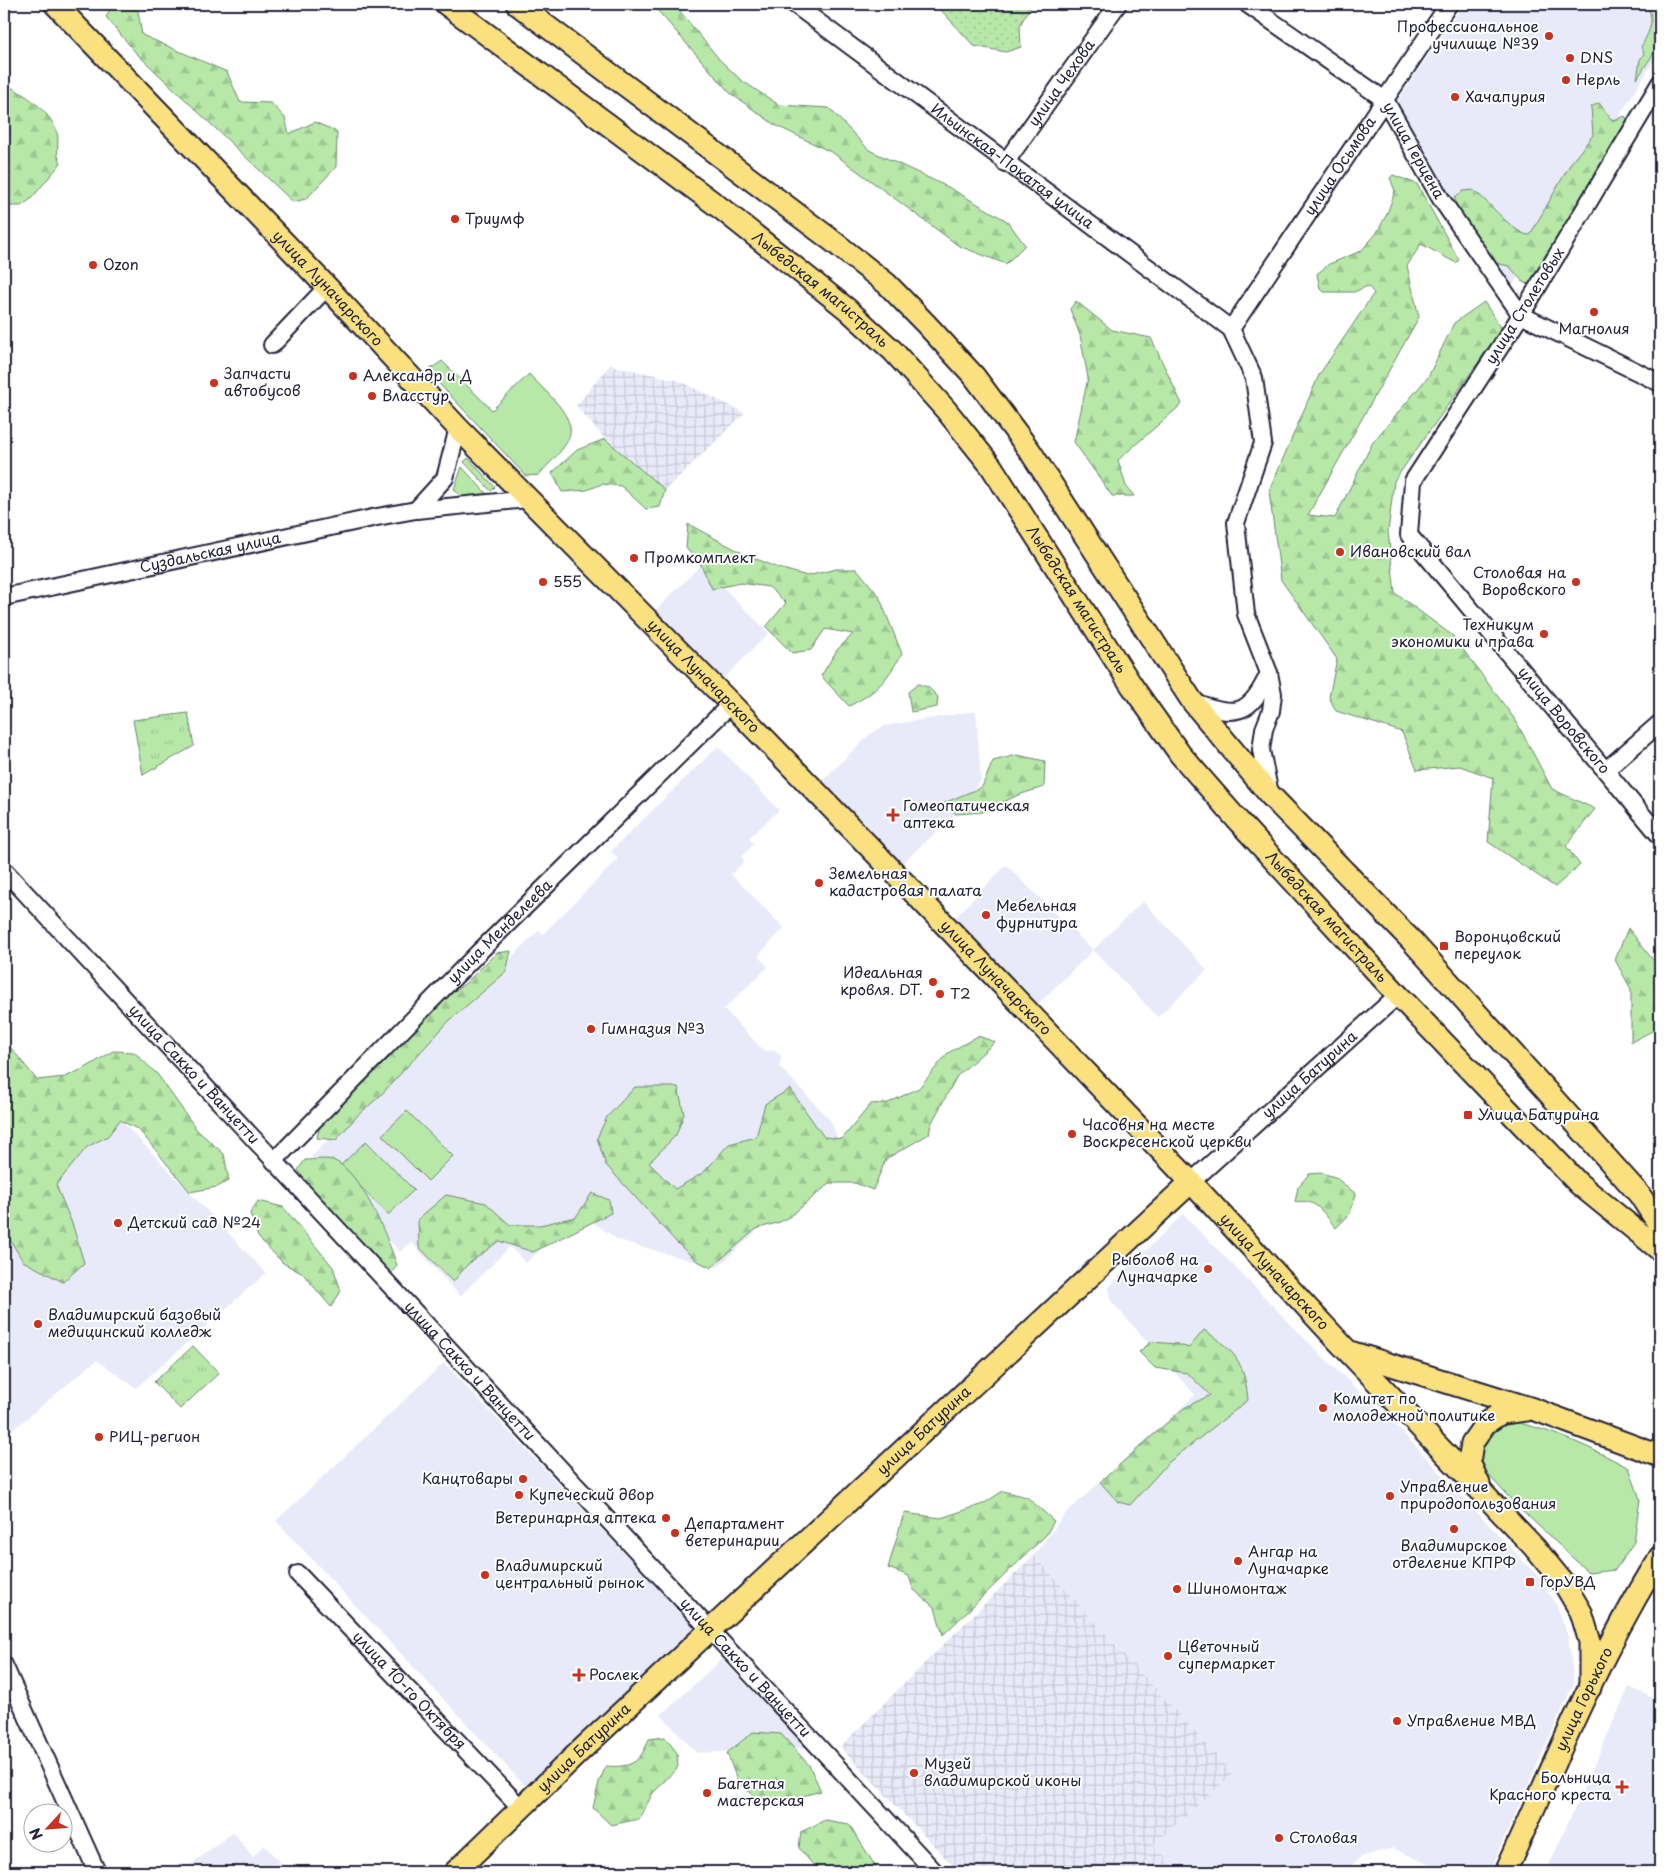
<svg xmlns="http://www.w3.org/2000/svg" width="1664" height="1876" font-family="'Playpen Sans',sans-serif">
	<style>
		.built { fill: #e9eaf9 }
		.industrial { fill: url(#industrial-grid) }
		.grass { fill: #b7e8a8; stroke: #6c8572 }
		.forest { fill: url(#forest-firs); stroke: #6c8572 }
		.park { fill: url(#park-tufts); stroke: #6c8572 }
		.garden { fill: url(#garden-dots); stroke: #6c8572 }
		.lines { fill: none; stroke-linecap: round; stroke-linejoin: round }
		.minor-casing { stroke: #22223b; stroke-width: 20 }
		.major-casing { stroke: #22223b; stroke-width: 25 }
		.minor { stroke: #fff; stroke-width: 16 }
		.major { stroke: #fbe080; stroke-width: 21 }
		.poi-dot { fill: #c8321e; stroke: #fff; stroke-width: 2 }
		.labels { text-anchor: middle; stroke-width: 4; stroke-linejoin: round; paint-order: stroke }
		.poi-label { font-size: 15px; fill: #22223b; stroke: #fff; text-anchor: start }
		.street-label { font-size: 15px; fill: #22223b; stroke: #fff }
	</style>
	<defs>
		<pattern id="industrial-grid" width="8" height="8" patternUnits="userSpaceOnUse" patternTransform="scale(1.25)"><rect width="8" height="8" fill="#e9eaf9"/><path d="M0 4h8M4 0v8" fill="none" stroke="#c8c8d6"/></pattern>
		<pattern id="forest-firs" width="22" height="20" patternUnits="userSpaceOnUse" patternTransform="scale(1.25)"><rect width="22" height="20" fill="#b7e8a8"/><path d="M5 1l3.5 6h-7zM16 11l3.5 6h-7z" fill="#9dc792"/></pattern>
		<pattern id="park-tufts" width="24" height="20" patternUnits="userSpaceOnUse" patternTransform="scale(1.25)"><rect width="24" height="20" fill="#b7e8a8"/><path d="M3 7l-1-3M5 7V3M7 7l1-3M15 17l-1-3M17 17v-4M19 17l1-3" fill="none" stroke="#9dc792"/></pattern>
		<pattern id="garden-dots" width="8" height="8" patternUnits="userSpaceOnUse" patternTransform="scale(1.25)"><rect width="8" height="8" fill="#b7e8a8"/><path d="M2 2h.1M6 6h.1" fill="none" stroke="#9dc792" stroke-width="1.8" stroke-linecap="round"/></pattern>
	</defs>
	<rect width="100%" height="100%" fill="#fff"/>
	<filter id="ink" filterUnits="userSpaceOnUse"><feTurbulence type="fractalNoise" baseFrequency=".02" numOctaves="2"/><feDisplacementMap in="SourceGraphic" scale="10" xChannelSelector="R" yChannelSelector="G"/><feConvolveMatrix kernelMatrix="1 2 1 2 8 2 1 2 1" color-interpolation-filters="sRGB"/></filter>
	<g filter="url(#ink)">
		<g class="built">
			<polygon points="1464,4 1660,4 1660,51 1513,285 1462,213 1395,104"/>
			<polygon points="701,565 769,633 722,680 655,611"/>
			<polygon points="976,711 981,780 956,814 899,866 821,782 869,735 884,726"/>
			<polygon points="718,746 779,810 749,838 754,844 741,857 745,861 731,874 784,928 758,956 768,967 724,1009 764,1051 775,1050 782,1057 779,1066 831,1121 842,1152 717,1268 618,1240 580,1213 526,1263 510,1247 460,1296 411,1242 400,1252 311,1157 539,930 543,934 618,859 611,851"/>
			<polygon points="1006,865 1093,950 1143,901 1207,970 1158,1017 1093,950 1036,1006 951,922"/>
			<polygon points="79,1076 266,1273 136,1388 97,1360 4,1437 4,1149"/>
			<polygon points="1183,1214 1319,1353 1405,1435 1541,1580 1557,1606 1568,1636 1574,1683 1489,1872 1445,1872 1393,1848 1363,1856 1343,1872 1179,1872 1154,1844 1233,1774 1034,1555 1065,1514 1195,1395 1111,1301 1109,1287"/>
			<polygon points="444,1363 696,1629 527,1788 276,1521"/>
			<polygon points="722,1659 806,1748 697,1753 661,1715"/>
			<polygon points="1629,1687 1660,1701 1660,1872 1546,1872"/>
			<polygon points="233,1832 253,1857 264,1845 289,1872 181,1872"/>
		</g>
		<g class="industrial">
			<polygon points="610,365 677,380 745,413 665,490 605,439 576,406"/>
			<polygon points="1034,1555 1233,1774 1154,1844 1179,1872 959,1872 840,1747"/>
		</g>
		<g class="grass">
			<path d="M 1646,4 L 1660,4 L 1660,43 L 1637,79 L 1640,60 L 1644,53 L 1641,47 C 1649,32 1656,20 1646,4 Z"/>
			<path d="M 442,361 L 492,410 L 529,374 C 542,389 580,418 568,440 C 562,452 548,464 539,475 L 526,476 L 431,375 L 429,370 Z"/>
			<polygon points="468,458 495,487 491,491 464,462"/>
			<polygon points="462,467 487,494 461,497 454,489"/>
			<polygon points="407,1111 453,1156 428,1181 382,1135"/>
			<polygon points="366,1141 414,1190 388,1215 340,1166"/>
			<path d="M 1520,1423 C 1559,1433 1594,1449 1629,1468 L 1640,1499 L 1634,1542 L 1615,1570 L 1589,1573 L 1515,1504 L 1483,1469 L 1480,1449 C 1493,1431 1497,1425 1520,1423 Z"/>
		</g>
		<g class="forest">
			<polygon points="113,4 123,4 138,11 142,35 227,72 240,102 271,103 285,118 289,134 315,122 337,132 336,167 306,199 293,202 136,53 106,17"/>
			<polygon points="649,4 674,4 719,59 741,80 779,105 829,108 869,150 948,187 1007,221 1025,245 1006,264 959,246 833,153 775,125 730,93 658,11"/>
			<path d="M 4,84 C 24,93 50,110 57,133 C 60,144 54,152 61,163 L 31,199 L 21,206 L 6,206 L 4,197 Z"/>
			<path d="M 1599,103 L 1611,119 L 1616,120 L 1625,116 L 1630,125 L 1531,285 L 1523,282 L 1509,266 L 1495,263 L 1455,211 L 1455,197 L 1463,191 L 1473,190 C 1488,200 1515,236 1530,235 L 1571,163 L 1593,135 L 1591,107 Z"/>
			<polygon points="1393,175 1417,184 1459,260 1456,263 1421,244 1407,266 1419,317 1308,515 1335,518 1373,442 1428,377 1454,323 1484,302 1502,329 1394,481 1388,532 1395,593 1453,636 1516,721 1552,789 1595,809 1566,846 1580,865 1555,887 1488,842 1493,778 1460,766 1417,770 1402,732 1336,711 1329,697 1337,659 1281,580 1269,491 1319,375 1374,293 1368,286 1354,292 1324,292 1320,288 1317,274 1329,264 1361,251 1376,234 1387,214 1395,191 1390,178"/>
			<polygon points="1076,301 1112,330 1151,338 1182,404 1118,460 1126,486 1134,496 1112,496 1074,442 1088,378 1080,335 1070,309"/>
			<polygon points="605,439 665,490 660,507 646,509 621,486 602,484 587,490 562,492 552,473 577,450"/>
			<path d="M 688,524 L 744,554 L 779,568 L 807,576 L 836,569 L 857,569 L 879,596 L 902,654 C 885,681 879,691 849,706 L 821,676 L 837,650 L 853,634 L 825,629 L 811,650 L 792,653 L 766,627 L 786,603 L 769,587 L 740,583 L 712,589 L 701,565 L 686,548 Z"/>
			<polygon points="918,684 928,687 938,697 937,707 911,712 908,692"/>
			<polygon points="1017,755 1045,761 1044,787 1018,795 983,812 956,814 944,803 982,787 993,761"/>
			<polygon points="1628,928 1660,969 1660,1027 1631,1042 1631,989 1615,960"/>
			<polygon points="511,951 506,972 450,1020 380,1096 358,1115 336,1140 317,1138 321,1119 388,1059 425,1011 466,983 496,953"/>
			<polygon points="4,1032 7,1043 37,1080 65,1077 87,1067 113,1051 134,1052 158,1075 197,1130 224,1154 229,1181 217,1187 190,1192 139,1130 120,1120 108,1136 87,1147 56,1185 73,1226 84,1263 63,1282 23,1261 4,1230"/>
			<polygon points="978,1036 995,1042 957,1076 931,1124 929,1134 886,1159 873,1190 855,1183 830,1183 792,1215 780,1222 756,1229 711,1268 696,1260 677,1243 606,1165 597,1138 607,1117 635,1087 678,1087 684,1114 676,1135 649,1163 675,1189 703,1173 729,1144 756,1137 765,1104 790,1089 824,1137 842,1139 871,1104 888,1103 919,1088 948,1053"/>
			<path d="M 305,1160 C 313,1160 325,1158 333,1160 C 362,1172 387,1237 397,1265 L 390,1276 L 326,1210 L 298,1170 Z"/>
			<path d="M 1321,1173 L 1335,1177 L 1356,1194 L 1350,1214 L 1336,1228 C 1323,1213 1317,1198 1295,1202 L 1298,1187 L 1309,1174 Z"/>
			<polygon points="592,1193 609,1200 611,1213 533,1252 499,1241 467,1265 453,1282 419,1247 418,1219 446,1195 486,1203 510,1225 540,1225 576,1217"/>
			<polygon points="258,1201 283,1207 333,1267 341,1291 331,1307 303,1274 283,1263 258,1237 250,1213"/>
			<path d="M 1204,1330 C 1236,1352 1244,1361 1248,1400 L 1168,1463 L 1130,1505 L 1118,1502 L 1100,1482 L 1184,1408 L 1210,1395 L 1187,1373 L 1155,1368 L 1139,1352 L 1151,1342 L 1177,1344 L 1189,1348 Z"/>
			<polygon points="1003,1491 1027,1497 1054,1521 1046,1535 943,1635 935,1608 913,1589 909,1576 888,1568 904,1513 941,1518 983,1504"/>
			<polygon points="753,1732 781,1734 809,1765 821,1791 795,1798 765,1802 739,1785 727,1753"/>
			<path d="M 665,1737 L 677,1753 L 678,1767 L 653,1793 L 639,1819 L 611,1825 L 593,1808 L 599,1782 L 606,1766 C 631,1768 640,1763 649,1739 Z"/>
			<polygon points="825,1820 849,1824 879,1872 819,1872 799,1848 801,1832"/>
		</g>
		<g class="park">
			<polygon points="188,713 194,746 143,775 133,720"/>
			<polygon points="193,1346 219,1373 180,1409 154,1382"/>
		</g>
		<polygon class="garden" points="931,4 1032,4 1020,25 1021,47 1006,52 974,46 939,8"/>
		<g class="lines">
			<defs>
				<g id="minor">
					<path id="s1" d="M 794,4 L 1231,329 L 1254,378 L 1263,443 L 1236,523 L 1246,614 L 1269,673 L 1273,694 L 1271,711 L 1264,729 L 1261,750 L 1270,794"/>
					<path id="s2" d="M 1247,4 L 1385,100 L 1441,199 L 1521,315 L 1660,383"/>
					<path id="s3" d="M 1660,83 L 1521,315 L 1413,481 L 1409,535 L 1660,836"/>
					<path id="s4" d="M 1005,163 L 1118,4"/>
					<path id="s5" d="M 1231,329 L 1449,4"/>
					<polyline points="272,345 327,287"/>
					<polyline points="416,510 445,478 458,428"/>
					<path id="s6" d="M 4,597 L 377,517 L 416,510 L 528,499"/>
					<path d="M 1192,701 C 1235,718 1250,716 1269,673"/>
					<polyline points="1606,770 1660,723"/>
					<path id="s7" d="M 4,870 L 935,1872"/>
					<path id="s8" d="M 274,1161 L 478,953 L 731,704"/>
					<path id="s9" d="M 1191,1182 L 1398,995"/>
					<path id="s10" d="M 298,1574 L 520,1807"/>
					<polyline points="4,1665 97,1872"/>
				</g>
				<g id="major">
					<path id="s11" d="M 55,4 L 327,287 L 458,428 L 731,704 L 949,929 L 1191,1182 L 1340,1343 L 1534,1547 L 1565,1585 L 1581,1612 L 1590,1642 L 1590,1688"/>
					<path id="s12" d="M 446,4 L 723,210 L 847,309 L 893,351 L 946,410 L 991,466 L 1132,686 L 1180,754 L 1240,823 L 1398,995 L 1579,1184 L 1660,1250"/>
					<polyline points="517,4 830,239 887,284 926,324 974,376 1030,451 1192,701 1270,795 1412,941 1639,1194 1660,1226"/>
					<polyline points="1350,1352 1533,1409 1660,1456"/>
					<polyline points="1479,1484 1469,1462 1472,1443 1486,1423 1501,1413 1527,1410"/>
					<path id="s13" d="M 455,1872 L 579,1752 L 1191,1182"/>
					<path id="s14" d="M 1505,1872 C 1554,1766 1598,1656 1660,1557"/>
				</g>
			</defs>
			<use href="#minor" class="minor-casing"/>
			<use href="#major" class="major-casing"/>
			<use href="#minor" class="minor"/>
			<use href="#major" class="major"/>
		</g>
	</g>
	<g class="poi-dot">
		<circle cx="1549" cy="36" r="5"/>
		<circle cx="1570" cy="58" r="5"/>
		<circle cx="1566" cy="80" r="5"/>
		<circle cx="1455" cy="97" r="5"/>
		<circle cx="455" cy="219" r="5"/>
		<circle cx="93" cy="265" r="5"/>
		<circle cx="1594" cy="312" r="5"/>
		<circle cx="353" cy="376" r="5"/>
		<circle cx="214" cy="383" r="5"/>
		<circle cx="372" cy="396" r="5"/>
		<circle cx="1340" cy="552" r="5"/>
		<circle cx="634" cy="558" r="5"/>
		<circle cx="543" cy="582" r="5"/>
		<circle cx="1576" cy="582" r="5"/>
		<circle cx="1544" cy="634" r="5"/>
		<path d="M890.5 807.5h5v5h5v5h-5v5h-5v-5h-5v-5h5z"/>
		<circle cx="819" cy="883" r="5"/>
		<circle cx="986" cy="915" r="5"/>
		<rect x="1439" y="941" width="10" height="10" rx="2.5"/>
		<circle cx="933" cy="982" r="5"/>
		<circle cx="940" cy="994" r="5"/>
		<circle cx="591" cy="1029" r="5"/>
		<rect x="1463" y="1110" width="10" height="10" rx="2.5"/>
		<circle cx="1072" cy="1134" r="5"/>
		<circle cx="118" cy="1223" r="5"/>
		<circle cx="1208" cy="1269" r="5"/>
		<circle cx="38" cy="1324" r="5"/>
		<circle cx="1323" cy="1408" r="5"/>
		<circle cx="99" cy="1437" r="5"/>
		<circle cx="523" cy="1479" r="5"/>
		<circle cx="519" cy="1495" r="5"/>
		<circle cx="1390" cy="1496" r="5"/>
		<circle cx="666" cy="1518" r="5"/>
		<circle cx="1454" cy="1529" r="5"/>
		<circle cx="675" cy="1533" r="5"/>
		<circle cx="1238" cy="1561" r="5"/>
		<circle cx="485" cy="1575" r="5"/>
		<rect x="1525" y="1577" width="10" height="10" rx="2.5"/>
		<circle cx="1177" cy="1589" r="5"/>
		<circle cx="1168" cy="1656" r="5"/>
		<path d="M576.5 1667.5h5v5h5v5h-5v5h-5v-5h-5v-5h5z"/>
		<circle cx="1397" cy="1721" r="5"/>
		<circle cx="914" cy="1773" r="5"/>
		<path d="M1619.5 1779.5h5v5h5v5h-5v5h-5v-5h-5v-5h5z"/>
		<circle cx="707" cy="1793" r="5"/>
		<circle cx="1279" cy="1838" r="5"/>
	</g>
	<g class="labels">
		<g class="poi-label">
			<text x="1539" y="32" text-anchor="end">Профессиональное<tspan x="1539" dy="17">училище №39</tspan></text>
			<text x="1580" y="63">DNS</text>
			<text x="1576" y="85">Нерль</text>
			<text x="1465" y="102">Хачапурия</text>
			<text x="465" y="224">Триумф</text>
			<text x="103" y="270">Ozon</text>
			<text x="1594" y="334" text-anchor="middle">Магнолия</text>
			<text x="224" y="379">Запчасти<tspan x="224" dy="17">автобусов</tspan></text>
			<text x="363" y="381">Александр и Д</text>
			<text x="382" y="401">Власстур</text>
			<text x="1350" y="557">Ивановский вал</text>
			<text x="644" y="563">Промкомплект</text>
			<text x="1566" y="578" text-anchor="end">Столовая на<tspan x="1566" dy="17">Воровского</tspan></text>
			<text x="553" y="587">555</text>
			<text x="1534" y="630" text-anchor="end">Техникум<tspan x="1534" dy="17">экономики и права</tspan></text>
			<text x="903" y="811">Гомеопатическая<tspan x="903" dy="17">аптека</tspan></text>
			<text x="829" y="879">Земельная<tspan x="829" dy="17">кадастровая палата</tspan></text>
			<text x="996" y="911">Мебельная<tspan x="996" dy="17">фурнитура</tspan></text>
			<text x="1454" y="942">Воронцовский<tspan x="1454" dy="17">переулок</tspan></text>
			<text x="923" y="978" text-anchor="end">Идеальная<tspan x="923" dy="17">кровля. DT.</tspan></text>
			<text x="950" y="999">T2</text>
			<text x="601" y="1034">Гимназия №3</text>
			<text x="1478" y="1120">Улица Батурина</text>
			<text x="1082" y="1130">Часовня на месте<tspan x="1082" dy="17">Воскресенской церкви</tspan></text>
			<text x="128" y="1228">Детский сад №24</text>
			<text x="1198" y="1265" text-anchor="end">Рыболов на<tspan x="1198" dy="17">Луначарке</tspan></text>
			<text x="48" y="1320">Владимирский базовый<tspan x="48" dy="17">медицинский колледж</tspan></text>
			<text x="1333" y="1404">Комитет по<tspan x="1333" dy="17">молодежной политике</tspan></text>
			<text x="109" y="1442">РИЦ-регион</text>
			<text x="513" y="1484" text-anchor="end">Канцтовары</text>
			<text x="1400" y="1492">Управление<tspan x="1400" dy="17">природопользования</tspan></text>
			<text x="529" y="1500">Купеческий двор</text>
			<text x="656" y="1523" text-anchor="end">Ветеринарная аптека</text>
			<text x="685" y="1529">Департамент<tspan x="685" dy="17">ветеринарии</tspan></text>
			<text x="1454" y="1551" text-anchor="middle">Владимирское<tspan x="1454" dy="17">отделение КПРФ</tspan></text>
			<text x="1248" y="1557">Ангар на<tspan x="1248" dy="17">Луначарке</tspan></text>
			<text x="495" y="1571">Владимирский<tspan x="495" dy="17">центральный рынок</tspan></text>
			<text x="1540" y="1587">ГорУВД</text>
			<text x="1187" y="1594">Шиномонтаж</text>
			<text x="1178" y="1652">Цветочный<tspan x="1178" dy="17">супермаркет</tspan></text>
			<text x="589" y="1680">Рослек</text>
			<text x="1407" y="1726">Управление МВД</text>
			<text x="924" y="1769">Музей<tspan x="924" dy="17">владимирской иконы</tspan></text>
			<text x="1611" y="1783" text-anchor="end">Больница<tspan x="1611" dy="17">Красного креста</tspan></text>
			<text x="717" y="1789">Багетная<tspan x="717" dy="17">мастерская</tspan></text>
			<text x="1289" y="1843">Столовая</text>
		</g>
		<g class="street-label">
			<text dy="5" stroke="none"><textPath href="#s4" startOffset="98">улица Чехова</textPath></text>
			<text dy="5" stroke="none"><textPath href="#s2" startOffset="226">улица Герцена</textPath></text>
			<text dy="5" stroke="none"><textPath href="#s1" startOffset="272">Ильинская-Покатая улица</textPath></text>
			<text dy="5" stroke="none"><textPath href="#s5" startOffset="196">улица Осьмова</textPath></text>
			<text dy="5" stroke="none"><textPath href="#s11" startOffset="394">улица Луначарского</textPath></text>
			<text dy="5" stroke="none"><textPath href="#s12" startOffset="471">Лыбедская магистраль</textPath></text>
			<text transform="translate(1525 306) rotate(-58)" y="5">улица Столетовых</text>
			<text dy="5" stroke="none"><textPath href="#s6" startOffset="211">Суздальская улица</textPath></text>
			<text dy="5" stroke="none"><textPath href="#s12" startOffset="876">Лыбедская магистраль</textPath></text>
			<text dy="5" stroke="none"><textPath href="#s11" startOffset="934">улица Луначарского</textPath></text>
			<text dy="5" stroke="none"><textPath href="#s3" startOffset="764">улица Воровского</textPath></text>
			<text dy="5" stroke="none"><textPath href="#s12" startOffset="1281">Лыбедская магистраль</textPath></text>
			<text dy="5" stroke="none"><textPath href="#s8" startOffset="322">улица Менделеева</textPath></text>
			<text dy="5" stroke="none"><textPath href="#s11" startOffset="1354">улица Луначарского</textPath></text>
			<text dy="5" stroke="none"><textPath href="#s7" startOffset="279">улица Сакко и Ванцетти</textPath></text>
			<text dy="5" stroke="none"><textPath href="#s9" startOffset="160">улица Батурина</textPath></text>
			<text dy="5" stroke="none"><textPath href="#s11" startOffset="1759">улица Луначарского</textPath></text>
			<text dy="5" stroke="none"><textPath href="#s7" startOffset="684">улица Сакко и Ванцетти</textPath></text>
			<text dy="5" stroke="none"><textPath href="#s13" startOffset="644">улица Батурина</textPath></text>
			<text dy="5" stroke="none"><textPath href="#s7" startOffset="1089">улица Сакко и Ванцетти</textPath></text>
			<text dy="5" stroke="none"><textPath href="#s10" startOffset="161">улица 10-го Октября</textPath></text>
			<text dy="5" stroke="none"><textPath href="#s14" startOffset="190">улица Горького</textPath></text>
			<text dy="5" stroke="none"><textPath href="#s13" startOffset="179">улица Батурина</textPath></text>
		</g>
	</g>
	<rect width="1664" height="1876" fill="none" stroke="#fff" stroke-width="20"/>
	<rect x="10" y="10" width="1644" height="1856" fill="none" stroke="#22223b" stroke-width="2" filter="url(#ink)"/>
	<g transform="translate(48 1828) rotate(244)"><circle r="24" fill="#ffffff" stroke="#a7a7b1"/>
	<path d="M0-4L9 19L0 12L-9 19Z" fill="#c8321e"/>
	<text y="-8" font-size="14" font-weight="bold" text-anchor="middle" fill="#22223b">N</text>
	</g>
</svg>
